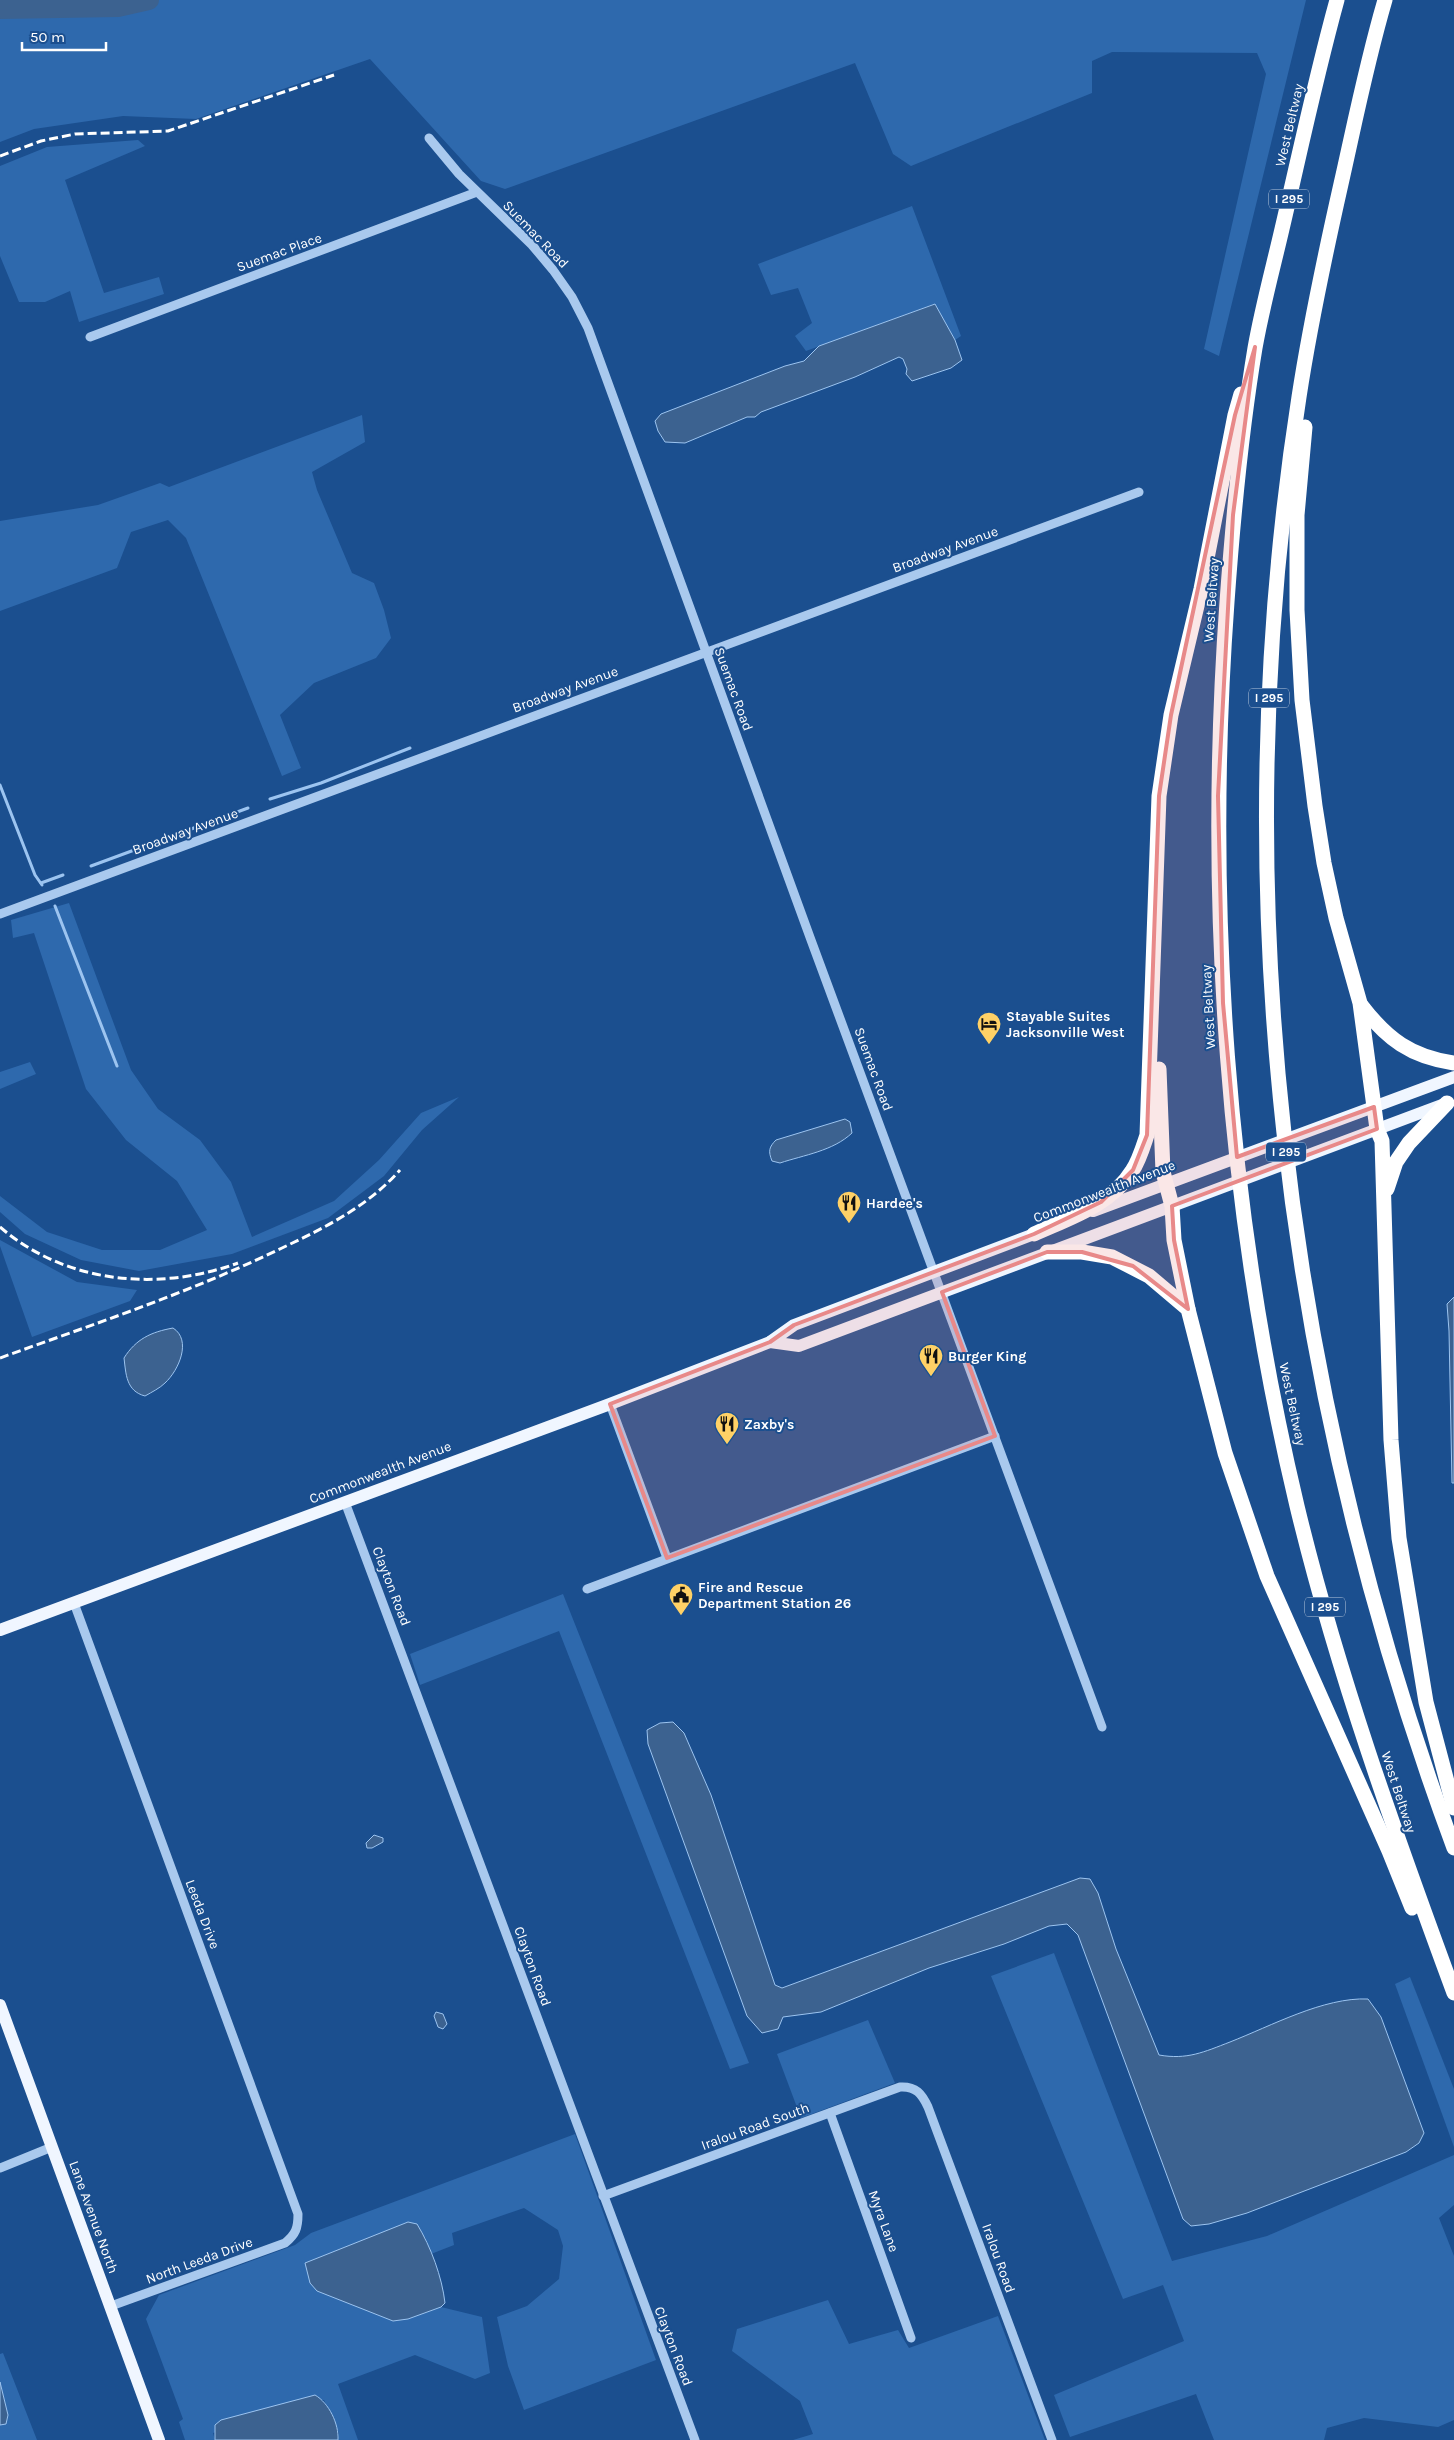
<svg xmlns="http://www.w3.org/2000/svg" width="1454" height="2440" font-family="Karla,sans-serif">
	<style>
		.green { fill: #2e69ad }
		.water { fill: #3c6290; stroke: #9cc4f0 }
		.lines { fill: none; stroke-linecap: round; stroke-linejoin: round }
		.stream { stroke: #9cc4f0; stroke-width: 3 }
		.river { stroke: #3c6290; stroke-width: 20 }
		.minor { stroke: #a9c9ee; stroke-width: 9 }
		.major { stroke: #f0f6ff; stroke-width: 12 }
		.highway { stroke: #fff; stroke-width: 15 }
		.rail { stroke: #fff; stroke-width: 3; stroke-dasharray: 9 4; stroke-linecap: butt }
		.marked { fill: #e88989; fill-opacity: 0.2; stroke: #e88989; stroke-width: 4; stroke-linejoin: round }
		.labels { text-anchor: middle; stroke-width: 4; stroke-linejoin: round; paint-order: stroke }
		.shield { fill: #1b4f8f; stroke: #bbcadd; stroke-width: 1 }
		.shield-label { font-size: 12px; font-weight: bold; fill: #fff }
		.street-label { font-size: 14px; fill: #fff; stroke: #1b4f8f }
		.poi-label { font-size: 14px; font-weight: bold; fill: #fff; stroke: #1b4f8f; text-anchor: start }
	</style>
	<rect width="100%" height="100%" fill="#1b4f8f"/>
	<g class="green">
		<polygon points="0,0 1306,0 1219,356 1204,349 1266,74 1257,53 1112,52 1092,61 1092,93 911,166 893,154 855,63 505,189 481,181 370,59 196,119 123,116 34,129 0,142"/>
		<polygon points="138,140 145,146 65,180 104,293 159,277 164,294 79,322 70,291 45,302 19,302 0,256 0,166 47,147"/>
		<polygon points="912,206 961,336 955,340 934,304 806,351 795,336 812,323 798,288 771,295 758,264"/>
		<polygon points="362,415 365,442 312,472 317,490 352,573 374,583 384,610 391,638 376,658 314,683 280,715 301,768 282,776 186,538 168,520 131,532 117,568 0,611 0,521 98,505 160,483 169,487"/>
		<polygon points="69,903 131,1070 158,1109 200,1140 231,1182 252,1237 334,1201 379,1160 421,1113 459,1097 422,1130 384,1176 328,1218 232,1254 139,1271 81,1260 25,1234 0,1212 0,1196 47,1232 102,1250 160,1250 207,1230 177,1181 126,1140 86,1089 34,933 13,938 11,920"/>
		<polygon points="30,1062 36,1074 0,1089 0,1072"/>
		<polygon points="0,1240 77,1282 137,1290 130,1301 32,1337 0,1246"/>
		<polygon points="563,1594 749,2063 730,2069 559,1631 420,1685 410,1654"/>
		<polygon points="1054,1953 1172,2261 1267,2236 1454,2155 1454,2205 1439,2218 1454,2256 1454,2420 1438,2427 1364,2418 1327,2428 1324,2440 1214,2440 1196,2394 1070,2437 1054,2395 1184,2341 1163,2285 1123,2299 991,1976"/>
		<polygon points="1410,1977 1454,2089 1454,2147 1395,1984"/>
		<polygon points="868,2020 895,2083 801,2118 777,2054"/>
		<polygon points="575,2134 656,2360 524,2410 508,2366 497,2317 527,2306 559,2279 563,2246 558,2230 524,2208 452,2233 454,2245 431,2254 425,2237 408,2319 441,2307 482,2317 490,2373 475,2379 415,2355 338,2384 358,2440 338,2440 339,2433 324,2400 213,2433 215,2440 185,2440 179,2422 183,2419 146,2319 159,2295 295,2245 311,2233"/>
		<polygon points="828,2300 849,2344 898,2330 909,2348 998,2316 1045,2440 793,2440 813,2434 800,2401 732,2351 737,2329"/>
		<polygon points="3,2353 37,2440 0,2440 0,2425 6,2424 8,2415 0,2382 0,2354"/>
	</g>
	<g class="water">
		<polygon points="935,304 955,340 962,360 951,368 912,381 906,374 907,369 903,359 899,357 855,377 761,412 755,417 747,417 685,443 665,442 658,431 655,421 661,414 785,366 804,361 819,346"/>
		<path d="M 845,1119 L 850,1122 L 852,1133 C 833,1151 804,1155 780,1163 L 772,1161 C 768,1151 769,1147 776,1140 Z"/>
		<polygon points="1454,1297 1454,1483 1452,1483 1449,1331 1447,1304"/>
		<path d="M 173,1328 C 192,1340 179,1370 165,1383 C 160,1388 152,1392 145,1396 C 126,1391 126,1374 124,1358 C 136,1339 151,1332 173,1328 Z"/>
		<path d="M 673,1722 L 684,1733 L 711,1795 L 775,1985 L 782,1988 L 1080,1878 L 1090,1879 L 1098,1893 L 1116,1949 L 1159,2055 C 1187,2060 1204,2052 1230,2042 C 1271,2026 1324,1997 1368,1999 L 1381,2017 L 1424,2133 L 1419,2143 L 1406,2152 L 1247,2213 L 1209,2224 L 1191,2226 L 1183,2219 L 1078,1935 L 1067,1924 L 1049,1926 L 1004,1944 L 929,1968 L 821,2012 L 783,2017 L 778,2029 L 762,2033 L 747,2016 L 648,1744 L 647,1730 L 660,1723 Z"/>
		<polygon points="374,1835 383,1838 383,1842 372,1848 367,1848 366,1843"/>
		<polygon points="436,2012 443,2014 447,2024 443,2029 438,2027 434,2016"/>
		<path d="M 408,2222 L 417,2224 C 431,2247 442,2277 445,2303 L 441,2307 L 408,2319 L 393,2321 L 317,2291 L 310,2283 L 305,2263 Z"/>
		<polygon points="0,2382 8,2415 6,2424 0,2425"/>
		<path d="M 315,2395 C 329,2403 339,2424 338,2440 L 215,2440 L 215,2425 L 221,2420 Z"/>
	</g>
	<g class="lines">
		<g class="stream">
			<polyline points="0,785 35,875 42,885"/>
			<polyline points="270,799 321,783 410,748"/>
			<polyline points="91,866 248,808"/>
			<polyline points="41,883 63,875"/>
			<polyline points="55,906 117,1066"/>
		</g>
		<polyline class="river" points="0,9 118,7 149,0"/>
		<g class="minor">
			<polyline points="429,138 459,174 532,245 553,270 572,297 588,328 811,940 1102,1727"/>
			<polyline points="90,337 477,192"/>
			<polyline points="0,914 1139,492"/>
			<polyline points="610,1404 667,1558"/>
			<polyline points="345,1502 695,2440"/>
			<polyline points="587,1589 995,1436"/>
			<path d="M 74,1603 L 298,2214 C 298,2228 296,2234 285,2243 L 111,2306"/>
			<polyline points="830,2113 911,2338"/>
			<polyline points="0,2168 52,2147"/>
			<path d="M 603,2196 L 900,2087 C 916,2086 922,2094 928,2107 L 1052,2440"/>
		</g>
		<g class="major">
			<polyline points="1093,1211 1454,1077"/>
			<polyline points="770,1342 799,1346 1447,1103"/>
			<polyline points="0,1630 610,1404 770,1342 794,1325 1042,1231"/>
			<polyline points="0,2005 159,2440"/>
		</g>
		<g class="highway">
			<path d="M 1337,0 C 1316,76 1300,152 1282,229 C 1273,268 1262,308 1255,348 C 1241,432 1233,518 1227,602 C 1205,904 1227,1212 1297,1506 C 1337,1672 1395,1833 1454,1993"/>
			<path d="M 1385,0 C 1367,61 1355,122 1341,184 C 1325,255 1310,325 1299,397 C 1223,884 1283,1386 1454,1848"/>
			<polyline points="1305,427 1297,515 1297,610 1302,700 1315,806 1324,863 1336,918 1360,1003 1377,1129 1382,1141 1391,1440 1399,1538 1426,1702 1454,1808"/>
			<path d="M 1361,1005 C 1387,1039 1411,1057 1454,1063"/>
			<polyline points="1159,1069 1163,1172 1172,1206 1174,1240 1188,1309"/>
			<polyline points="1387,1189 1396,1162 1409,1143 1447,1103"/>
			<path d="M 1034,1234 C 1069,1218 1111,1205 1132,1171 C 1139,1161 1143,1147 1147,1135 L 1159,796 L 1171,715 L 1201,589 L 1235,415 L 1241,394"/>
			<polyline points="1047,1252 1082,1252 1112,1257 1149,1276 1188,1309 1225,1453 1267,1576 1389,1851 1412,1908"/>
		</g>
		<g class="rail">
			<polyline points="0,156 41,141 75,134 168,131 334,75"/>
			<path d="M 0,1227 C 66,1284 159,1292 238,1263"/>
			<path d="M 0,1358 C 94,1324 191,1292 282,1248 C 326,1227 367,1207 400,1170"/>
		</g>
	</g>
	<path class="marked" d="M 1255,347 L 1233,515 L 1218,796 L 1223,1003 L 1237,1157 L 1374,1107 L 1377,1129 L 1172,1206 L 1174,1240 L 1188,1309 L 1133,1266 L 1082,1252 L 1047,1252 L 942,1292 L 995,1436 L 667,1558 L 610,1404 L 770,1342 L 794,1325 L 1034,1234 L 1101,1202 L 1133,1170 L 1147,1135 L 1159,796 L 1171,715 L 1235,415 Z"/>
	<defs>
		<symbol id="hotel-pin" viewBox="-11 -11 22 30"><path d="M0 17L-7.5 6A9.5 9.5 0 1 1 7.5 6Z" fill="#ffd166" stroke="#1b4f8f"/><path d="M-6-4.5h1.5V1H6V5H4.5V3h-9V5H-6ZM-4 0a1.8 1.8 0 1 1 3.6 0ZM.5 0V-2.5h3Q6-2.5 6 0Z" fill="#111"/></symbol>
		<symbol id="restaurant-pin" viewBox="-11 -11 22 30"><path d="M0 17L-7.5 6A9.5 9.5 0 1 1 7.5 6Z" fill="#ffd166" stroke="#1b4f8f"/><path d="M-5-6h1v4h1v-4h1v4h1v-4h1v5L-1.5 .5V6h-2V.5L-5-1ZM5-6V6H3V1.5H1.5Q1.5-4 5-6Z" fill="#111"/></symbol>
		<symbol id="civic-pin" viewBox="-11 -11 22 30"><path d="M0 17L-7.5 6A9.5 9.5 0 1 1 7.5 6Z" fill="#ffd166" stroke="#1b4f8f"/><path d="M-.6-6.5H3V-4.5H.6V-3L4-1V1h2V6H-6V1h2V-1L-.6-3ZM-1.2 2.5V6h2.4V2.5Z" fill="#111"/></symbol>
	</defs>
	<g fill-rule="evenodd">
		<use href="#hotel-pin" x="975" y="1010" width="28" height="38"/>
		<use href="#restaurant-pin" x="835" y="1189" width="28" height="38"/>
		<use href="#restaurant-pin" x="917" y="1342" width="28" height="38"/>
		<use href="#restaurant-pin" x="713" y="1410" width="28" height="38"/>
		<use href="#civic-pin" x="667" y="1581" width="28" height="38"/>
	</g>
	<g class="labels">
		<g class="shield">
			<rect x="1269" y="189.5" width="40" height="19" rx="4"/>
			<rect x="1249" y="688.5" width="40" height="19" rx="4"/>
			<rect x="1266" y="1142.5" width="40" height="19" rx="4"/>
			<rect x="1305" y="1597.5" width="40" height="19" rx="4"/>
		</g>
		<g class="shield-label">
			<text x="1289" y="203">I 295</text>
			<text x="1269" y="702">I 295</text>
			<text x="1286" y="1156">I 295</text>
			<text x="1325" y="1611">I 295</text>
		</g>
		<g class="street-label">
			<text transform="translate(1289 125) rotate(-77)" y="5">West Beltway</text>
			<text transform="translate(536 234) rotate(46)" y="5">Suemac Road</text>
			<text transform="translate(279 252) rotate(-20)" y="5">Suemac Place</text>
			<text transform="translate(945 549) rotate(-20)" y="5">Broadway Avenue</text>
			<text transform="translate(1211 600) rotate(-86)" y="5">West Beltway</text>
			<text transform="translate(565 689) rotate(-20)" y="5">Broadway Avenue</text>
			<text transform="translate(734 689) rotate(70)" y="5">Suemac Road</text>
			<text transform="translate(185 831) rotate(-20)" y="5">Broadway Avenue</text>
			<text transform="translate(1208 1007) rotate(-93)" y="5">West Beltway</text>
			<text transform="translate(874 1069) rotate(70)" y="5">Suemac Road</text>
			<text transform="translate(1104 1191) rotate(-21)" y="5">Commonwealth Avenue</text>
			<text transform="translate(1293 1404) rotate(78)" y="5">West Beltway</text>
			<text transform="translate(380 1472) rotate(-21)" y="5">Commonwealth Avenue</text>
			<text transform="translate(392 1586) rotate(69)" y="5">Clayton Road</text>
			<text transform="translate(1399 1792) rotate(72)" y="5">West Beltway</text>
			<text transform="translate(203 1914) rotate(69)" y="5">Leeda Drive</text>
			<text transform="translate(533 1966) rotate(70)" y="5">Clayton Road</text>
			<text transform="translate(755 2126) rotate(-20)" y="5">Iralou Road South</text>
			<text transform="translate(94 2217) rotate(70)" y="5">Lane Avenue North</text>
			<text transform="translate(884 2221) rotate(70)" y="5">Myra Lane</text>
			<text transform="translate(999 2258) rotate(70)" y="5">Iralou Road</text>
			<text transform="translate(199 2260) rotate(-20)" y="5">North Leeda Drive</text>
			<text transform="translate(674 2346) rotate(69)" y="5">Clayton Road</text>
		</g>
		<g class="poi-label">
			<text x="1006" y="1021">Stayable Suites<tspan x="1006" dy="16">Jacksonville West</tspan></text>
			<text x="866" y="1208">Hardee's</text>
			<text x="948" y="1361">Burger King</text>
			<text x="744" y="1429">Zaxby's</text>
			<text x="698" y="1592">Fire and Rescue<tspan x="698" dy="16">Department Station 26</tspan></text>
		</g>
	</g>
	<path d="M22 42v8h84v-8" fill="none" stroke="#ffffff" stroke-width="2.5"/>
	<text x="30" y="42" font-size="15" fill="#ffffff" stroke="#1b4f8f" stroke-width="4" paint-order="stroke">50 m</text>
</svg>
